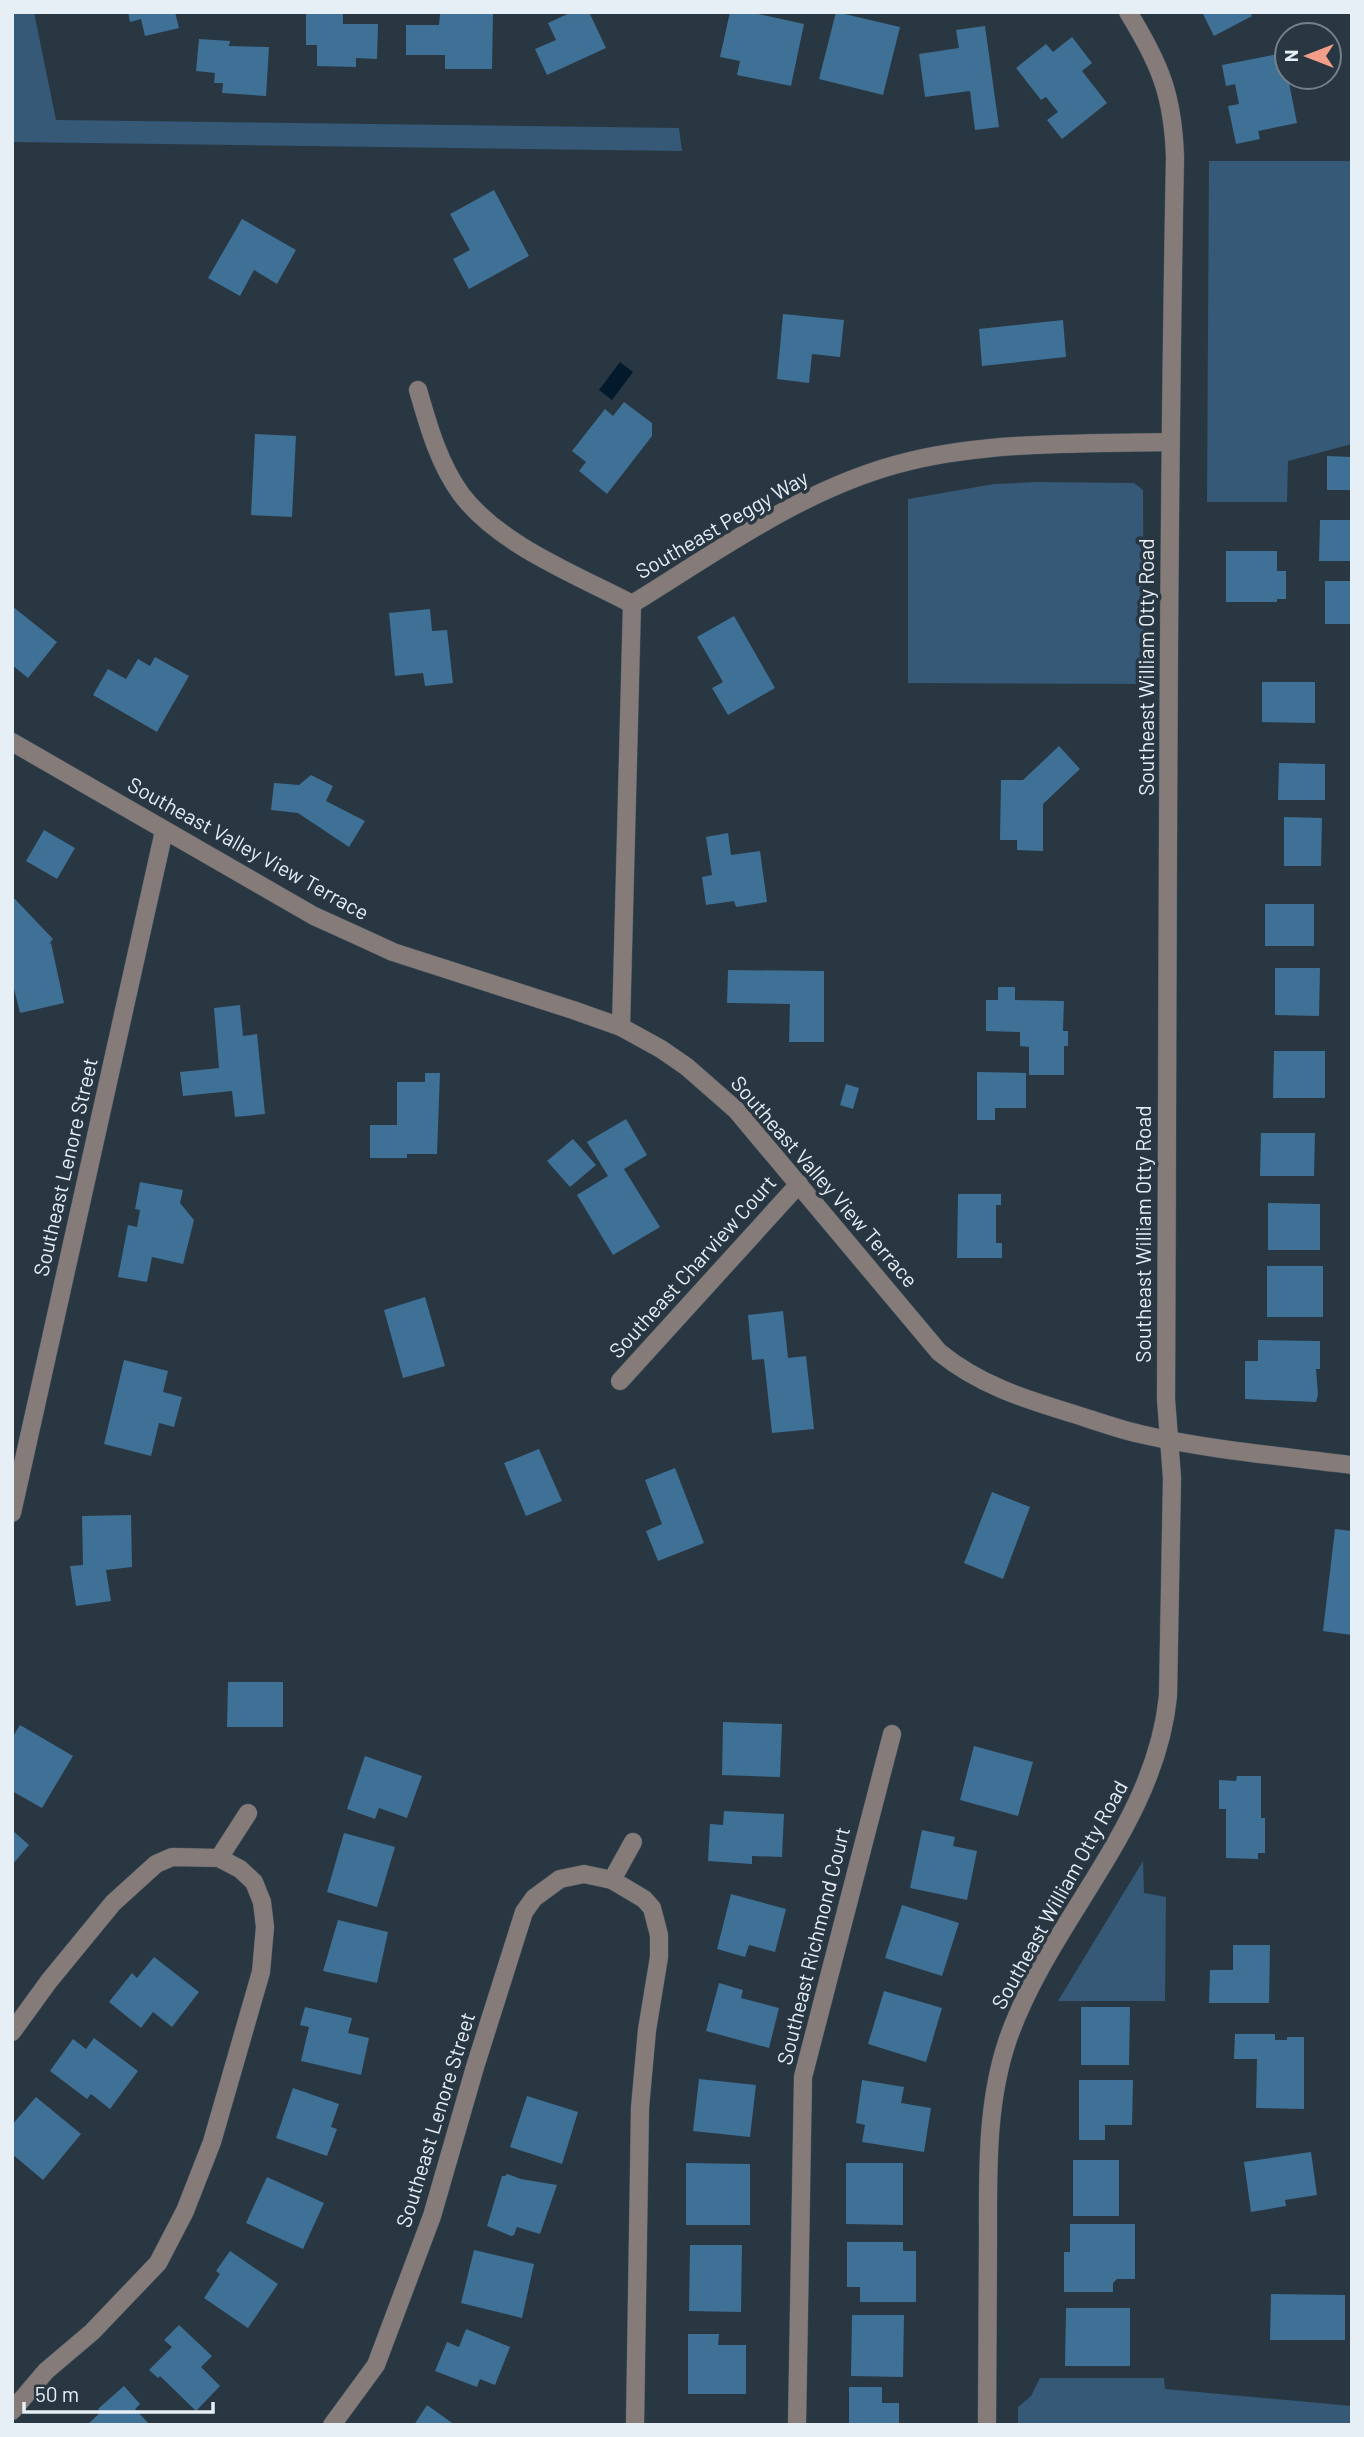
<svg xmlns="http://www.w3.org/2000/svg" width="1364" height="2437" font-family="Barlow,sans-serif">
	<style>
		.green { fill: #355976 }
		.water { fill: #021a2c }
		.building { fill: #3f7095 }
		.lines { fill: none; stroke-linecap: round; stroke-linejoin: round }
		.minor-casing { stroke: #47545f; stroke-width: 19 }
		.minor { stroke: #857c79; stroke-width: 18 }
		.labels { text-anchor: middle; stroke-width: 7; stroke-linejoin: round; paint-order: stroke }
		.street-label { font-size: 21px; fill: #e6eff6; stroke: #293742 }
	</style>
	<rect width="100%" height="100%" fill="#293742"/>
	<g class="green">
		<polygon points="12,12 34,12 56,120 679,128 682,151 12,142"/>
		<polygon points="1209,161 1352,161 1352,444 1288,461 1287,502 1207,502"/>
		<polygon points="1037,482 1134,483 1143,490 1144,684 908,683 908,499 994,484"/>
		<polygon points="1143,1861 1144,1893 1166,1897 1165,2001 1058,2001"/>
		<polygon points="1040,2378 1164,2378 1165,2389 1352,2406 1352,2425 1018,2425 1018,2407 1031,2396"/>
	</g>
	<polygon class="water" points="620,362 633,372 612,400 599,390"/>
	<g class="building">
		<polygon points="128,12 175,12 179,28 145,36 141,19 130,22"/>
		<polygon points="306,12 343,12 343,24 378,24 377,59 356,58 356,67 317,66 317,45 306,45"/>
		<polygon points="572,12 589,12 606,48 547,75 535,49 556,40 548,23"/>
		<polygon points="730,12 749,12 804,24 791,86 737,75 740,61 720,57"/>
		<polygon points="836,12 900,27 883,95 819,79"/>
		<polygon points="1202,12 1250,12 1252,16 1214,36"/>
		<polygon points="440,14 493,14 492,69 445,69 445,55 406,55 406,25 439,25"/>
		<polygon points="985,26 999,127 975,130 970,91 925,97 919,54 959,48 956,30"/>
		<polygon points="1072,37 1092,63 1082,71 1107,103 1062,139 1047,120 1058,112 1046,97 1041,100 1016,68 1046,44 1053,52"/>
		<polygon points="199,39 230,41 229,46 269,47 266,96 222,93 223,83 214,83 215,73 196,71"/>
		<polygon points="1283,53 1297,123 1258,131 1260,139 1236,144 1228,106 1239,104 1235,84 1226,86 1222,65"/>
		<polygon points="494,190 529,256 469,289 453,259 470,250 450,214"/>
		<polygon points="242,219 296,250 277,284 254,270 240,296 208,278"/>
		<polygon points="783,314 844,320 840,357 812,354 809,383 777,379"/>
		<polygon points="1063,320 1066,357 982,366 979,329"/>
		<polygon points="624,402 652,423 652,436 607,494 579,471 586,462 572,451 605,409 613,416"/>
		<polygon points="255,434 296,436 292,517 251,515"/>
		<polygon points="1327,456 1352,457 1352,490 1327,490"/>
		<polygon points="1320,520 1352,520 1352,561 1319,561"/>
		<polygon points="1226,551 1277,551 1277,571 1286,571 1286,599 1277,599 1277,602 1226,602"/>
		<rect x="1325" y="581" width="27" height="43"/>
		<polygon points="12,606 57,642 28,678 12,665"/>
		<polygon points="430,609 432,631 447,630 453,683 425,686 423,673 395,676 389,613"/>
		<polygon points="734,616 775,688 728,715 712,688 723,682 697,637"/>
		<polygon points="155,657 189,676 157,732 93,695 108,669 126,679 138,659 150,666"/>
		<polygon points="1262,682 1315,682 1315,723 1262,722"/>
		<polygon points="1059,746 1080,769 1043,804 1043,851 1017,850 1017,840 1000,840 1001,780 1023,780"/>
		<polygon points="1279,763 1325,764 1325,800 1278,800"/>
		<polygon points="311,775 333,786 326,801 365,821 349,847 298,813 271,810 274,783 299,785"/>
		<polygon points="1284,817 1322,818 1321,866 1284,866"/>
		<polygon points="44,830 75,848 57,879 26,861"/>
		<polygon points="728,833 731,855 760,851 767,902 736,907 734,901 706,905 702,877 712,875 706,837"/>
		<polygon points="12,896 53,939 49,944 51,943 64,1003 20,1013 12,981"/>
		<rect x="1265" y="904" width="49" height="42"/>
		<polygon points="1275,968 1320,968 1319,1016 1275,1015"/>
		<polygon points="728,970 824,971 824,1042 789,1042 790,1004 727,1003"/>
		<polygon points="998,987 1015,987 1015,1000 1064,1001 1063,1031 1068,1031 1068,1046 1064,1046 1064,1075 1029,1075 1029,1047 1020,1046 1020,1032 986,1031 986,1000 998,1000"/>
		<polygon points="240,1005 243,1036 257,1034 265,1114 235,1117 232,1091 183,1096 180,1072 219,1068 214,1008"/>
		<polygon points="1274,1051 1325,1051 1325,1098 1273,1098"/>
		<polygon points="977,1072 1026,1073 1026,1108 995,1108 995,1120 977,1120"/>
		<polygon points="425,1073 440,1073 437,1154 407,1154 407,1158 370,1158 370,1125 397,1125 397,1082 425,1082"/>
		<polygon points="846,1084 859,1088 853,1109 840,1105"/>
		<polygon points="626,1119 647,1155 624,1169 660,1227 613,1255 577,1195 608,1176 587,1142"/>
		<polygon points="1261,1133 1315,1133 1314,1176 1260,1176"/>
		<polygon points="573,1139 596,1165 570,1187 547,1161"/>
		<polygon points="140,1182 183,1190 180,1203 194,1220 183,1264 152,1257 147,1282 118,1277 128,1225 137,1227 140,1210 135,1209"/>
		<polygon points="958,1194 1001,1194 1001,1205 996,1205 996,1243 1002,1243 1002,1258 957,1258"/>
		<polygon points="1268,1203 1320,1204 1320,1250 1268,1250"/>
		<rect x="1267" y="1266" width="56" height="51"/>
		<polygon points="425,1297 445,1366 403,1378 384,1310"/>
		<polygon points="783,1311 788,1358 806,1356 814,1429 772,1433 764,1359 752,1360 748,1315"/>
		<polygon points="1258,1340 1320,1341 1320,1369 1316,1369 1318,1395 1316,1402 1245,1399 1245,1361 1258,1361"/>
		<polygon points="124,1360 168,1371 163,1392 182,1397 174,1427 159,1423 151,1456 104,1444"/>
		<polygon points="539,1449 562,1501 526,1516 504,1463"/>
		<polygon points="675,1468 704,1543 658,1561 646,1531 662,1524 645,1480"/>
		<polygon points="992,1492 1030,1507 1003,1579 964,1563"/>
		<polygon points="131,1515 132,1567 106,1570 111,1601 76,1606 70,1566 83,1565 82,1516"/>
		<polygon points="1335,1529 1352,1531 1352,1635 1323,1631"/>
		<polygon points="228,1682 283,1682 283,1727 227,1727"/>
		<polygon points="723,1722 782,1724 780,1777 722,1775"/>
		<polygon points="20,1725 73,1756 42,1808 12,1791 12,1738"/>
		<polygon points="974,1746 1033,1762 1018,1816 960,1800"/>
		<polygon points="365,1756 422,1776 407,1818 379,1808 375,1819 347,1809"/>
		<polygon points="1237,1776 1261,1776 1261,1818 1265,1818 1265,1853 1258,1853 1258,1859 1226,1858 1226,1809 1219,1809 1219,1780 1236,1781"/>
		<polygon points="724,1811 784,1814 782,1857 752,1856 752,1864 708,1861 710,1824 723,1825"/>
		<polygon points="12,1830 29,1845 12,1865"/>
		<polygon points="922,1830 955,1837 953,1846 977,1851 967,1900 910,1888"/>
		<polygon points="344,1833 395,1847 377,1907 327,1892"/>
		<polygon points="731,1894 786,1909 775,1952 749,1945 745,1957 717,1949"/>
		<polygon points="902,1905 959,1923 942,1976 885,1958"/>
		<polygon points="338,1920 388,1932 377,1983 323,1971"/>
		<polygon points="1233,1945 1270,1945 1269,2003 1209,2003 1210,1970 1233,1970"/>
		<polygon points="154,1957 199,1992 172,2027 153,2012 141,2028 109,2002 132,1973 137,1978"/>
		<polygon points="719,1983 743,1990 741,1998 779,2008 769,2048 706,2031"/>
		<polygon points="884,1991 942,2008 926,2062 868,2044"/>
		<polygon points="305,2007 352,2018 348,2033 369,2038 361,2075 301,2061 309,2027 300,2025"/>
		<polygon points="1081,2007 1130,2007 1129,2065 1081,2065"/>
		<polygon points="1235,2034 1275,2034 1275,2040 1287,2040 1287,2037 1304,2037 1304,2109 1256,2108 1257,2059 1234,2059"/>
		<polygon points="94,2038 138,2071 110,2109 91,2094 87,2099 50,2071 73,2039 86,2049"/>
		<polygon points="699,2079 756,2085 750,2137 693,2131"/>
		<polygon points="862,2080 904,2087 901,2103 931,2108 924,2152 862,2142 865,2125 856,2123"/>
		<polygon points="1079,2080 1133,2080 1132,2125 1105,2125 1105,2140 1079,2140"/>
		<polygon points="293,2088 339,2104 331,2127 337,2129 327,2156 276,2138"/>
		<polygon points="527,2096 578,2112 562,2164 510,2147"/>
		<polygon points="36,2097 81,2134 43,2180 12,2154 12,2125"/>
		<polygon points="1311,2152 1317,2195 1285,2200 1286,2206 1251,2212 1244,2162"/>
		<rect x="1073" y="2160" width="46" height="56"/>
		<polygon points="686,2163 750,2164 750,2225 686,2225"/>
		<polygon points="846,2163 903,2163 903,2225 846,2224"/>
		<polygon points="507,2174 521,2179 557,2185 540,2234 517,2227 514,2235 511,2236 487,2226 502,2176 505,2176"/>
		<polygon points="267,2177 324,2203 303,2249 246,2223"/>
		<polygon points="1070,2224 1135,2224 1135,2279 1117,2279 1113,2283 1113,2292 1064,2292 1064,2252 1070,2252"/>
		<polygon points="847,2242 903,2242 903,2251 916,2251 916,2302 860,2302 860,2287 847,2287"/>
		<polygon points="690,2245 742,2245 741,2312 689,2311"/>
		<polygon points="474,2250 534,2264 522,2318 461,2303"/>
		<polygon points="230,2251 278,2284 248,2328 204,2298 220,2274 216,2271"/>
		<polygon points="1271,2294 1345,2295 1345,2340 1270,2340"/>
		<polygon points="1066,2308 1130,2308 1130,2366 1065,2366"/>
		<polygon points="852,2315 904,2315 903,2377 851,2376"/>
		<polygon points="179,2325 212,2356 201,2367 220,2386 196,2411 160,2376 158,2378 149,2370 172,2347 164,2340"/>
		<polygon points="466,2329 510,2347 495,2385 480,2379 477,2387 435,2371 447,2342 459,2347"/>
		<polygon points="688,2334 719,2334 718,2345 746,2345 746,2394 688,2394"/>
		<polygon points="124,2386 140,2404 135,2409 150,2425 87,2425 101,2412 98,2409"/>
		<polygon points="849,2387 882,2387 882,2403 899,2403 899,2425 849,2425"/>
		<polygon points="427,2405 455,2425 414,2425"/>
	</g>
	<g class="lines">
		<defs>
			<g id="minor">
				<path d="M 418,390 C 428,425 439,464 461,494 C 499,545 577,575 632,604"/>
				<path d="M 12,742 L 314,916 L 356,935 L 393,952 L 573,1010 L 621,1027 L 661,1049 L 687,1067 L 736,1110 L 939,1352 C 979,1385 1025,1399 1074,1414 C 1096,1421 1118,1429 1140,1434 C 1209,1450 1281,1456 1352,1465"/>
				<path d="M 621,1027 L 632,604 C 720,550 808,485 910,461 C 994,441 1083,444 1169,442"/>
				<polyline points="620,1381 799,1184"/>
				<polyline points="12,1513 164,831"/>
				<polyline points="219,1858 248,1813"/>
				<polyline points="612,1880 633,1842"/>
				<polyline points="12,2032 49,1981 113,1903 156,1864 172,1857 219,1858 240,1869 254,1882 262,1902 265,1927 261,1972 212,2142 185,2211 158,2263 92,2332 46,2371 12,2411"/>
				<polyline points="332,2425 376,2365 432,2216 475,2067 524,1912 534,1898 560,1879 584,1874 612,1880 644,1899 652,1908 659,1935 659,1957 647,2030 640,2108 635,2425"/>
				<polyline points="797,2425 803,2077 892,1734"/>
				<path d="M 987,2425 C 987,2363 988,2301 988,2239 C 988,2172 986,2103 1008,2039 C 1050,1919 1155,1827 1168,1696 L 1172,1478 L 1166,1399 C 1168,985 1167,571 1175,157 C 1173,95 1160,64 1128,12"/>
			</g>
		</defs>
		<use href="#minor" class="minor-casing"/>
		<use href="#minor" class="minor"/>
	</g>
	<g class="labels">
		<g class="street-label">
			<text transform="translate(722 525) rotate(-30)" y="7">Southeast Peggy Way</text>
			<text transform="translate(1147 667) rotate(-90)" y="7">Southeast William Otty Road</text>
			<text transform="translate(248 849) rotate(29)" y="7">Southeast Valley View Terrace</text>
			<text transform="translate(66 1167) rotate(-77)" y="7">Southeast Lenore Street</text>
			<text transform="translate(824 1182) rotate(49)" y="7">Southeast Valley View Terrace</text>
			<text transform="translate(1144 1234) rotate(-90)" y="7">Southeast William Otty Road</text>
			<text transform="translate(693 1267) rotate(-48)" y="7">Southeast Charview Court</text>
			<text transform="translate(1060 1895) rotate(-61)" y="7">Southeast William Otty Road</text>
			<text transform="translate(814 1946) rotate(-76)" y="7">Southeast Richmond Court</text>
			<text transform="translate(436 2120) rotate(-73)" y="7">Southeast Lenore Street</text>
		</g>
	</g>
	<rect width="1364" height="2437" fill="none" stroke="#e6eff6" stroke-width="28"/>
	<g transform="translate(1308 56) rotate(270)"><circle r="33" fill="#293742" stroke="#75818a" stroke-width="2"/>
	<path d="M0-5L12 26L0 18L-12 26Z" fill="#f49e8a"/>
	<text y="-10" font-size="19" font-weight="bold" text-anchor="middle" fill="#e6eff6">N</text>
	</g>
	<path d="M24 2402v10h189v-10" fill="none" stroke="#e6eff6" stroke-width="3.5"/>
	<text x="35" y="2402" font-size="21" fill="#e6eff6" stroke="#293742" stroke-width="5" paint-order="stroke">50 m</text>
</svg>
